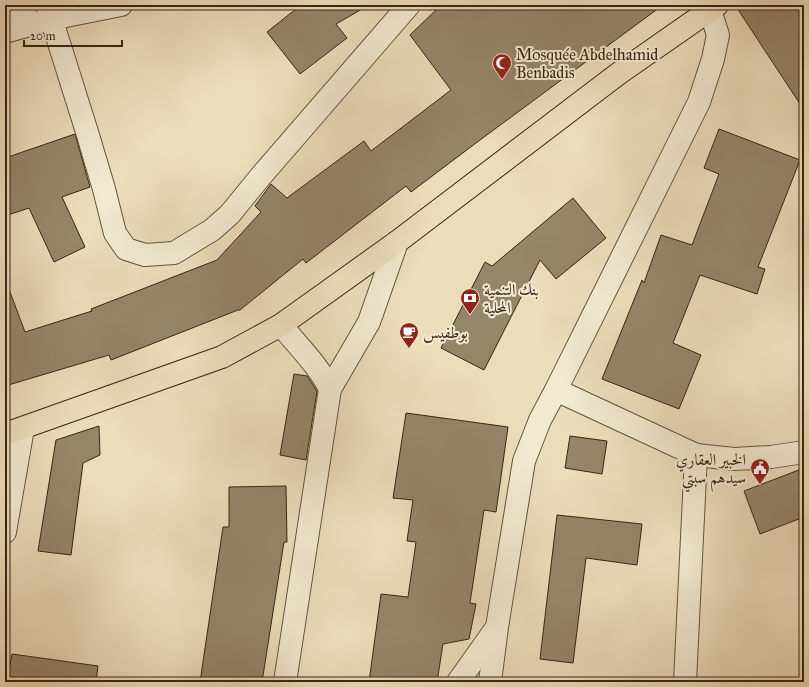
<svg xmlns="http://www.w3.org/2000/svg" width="809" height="687" font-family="'IM FELL Great Primer',Amiri,serif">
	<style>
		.building { fill: #958569; stroke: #362511 }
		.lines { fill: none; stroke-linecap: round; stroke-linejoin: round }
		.minor-casing { stroke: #64533b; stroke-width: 24 }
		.major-casing { stroke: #362511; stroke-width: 24 }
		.minor { stroke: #f3e9d2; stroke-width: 22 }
		.major { stroke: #ecddba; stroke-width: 22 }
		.labels { text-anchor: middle; stroke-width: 4; stroke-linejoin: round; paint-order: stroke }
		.poi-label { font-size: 16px; fill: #362511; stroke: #f3e9d2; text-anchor: start }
	</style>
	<rect width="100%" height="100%" fill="#ecddba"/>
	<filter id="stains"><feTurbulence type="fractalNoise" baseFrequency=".005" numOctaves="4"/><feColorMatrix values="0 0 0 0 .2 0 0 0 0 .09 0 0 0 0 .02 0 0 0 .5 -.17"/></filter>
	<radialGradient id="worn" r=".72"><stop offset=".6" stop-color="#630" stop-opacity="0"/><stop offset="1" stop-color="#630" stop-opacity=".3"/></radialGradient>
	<g class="building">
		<polygon points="301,5 369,5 336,24 347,38 300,74 267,32"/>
		<polygon points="441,5 663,5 480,140 411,192 406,186 306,263 303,259 240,310 238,310 111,360 109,355 5,386 5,285 7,284 25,332 92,311 91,309 217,260 261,212 255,206 271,184 287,198 364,141 371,151 451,90 410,35"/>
		<polygon points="735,5 804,5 804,110"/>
		<polygon points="719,129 800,160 758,267 765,269 757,294 700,275 673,343 701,355 679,409 602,379 642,280 644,283 661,235 692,245 719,174 704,168"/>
		<polygon points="75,134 90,187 62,197 85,247 54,262 29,208 5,216 5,158"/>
		<polygon points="573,198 606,238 556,279 540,260 484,370 441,348 485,262 492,266"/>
		<polygon points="294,374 307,376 317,391 306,460 280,455"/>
		<polygon points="406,413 508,427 496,512 484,510 470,603 476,604 469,639 443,644 437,682 369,682 381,594 408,597 416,542 407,541 413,500 393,498"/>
		<polygon points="99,426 100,455 83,463 71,555 38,551 56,440"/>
		<polygon points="570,436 607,441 602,474 565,468"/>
		<polygon points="804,468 804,517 760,534 744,491"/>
		<polygon points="286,486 287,542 284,542 262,682 200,682 223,527 229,527 229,487"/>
		<polygon points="557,515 642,524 637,565 586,558 573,663 540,659"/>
		<polygon points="12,654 98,666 96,682 7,682"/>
	</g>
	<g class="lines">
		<defs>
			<g id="minor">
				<polyline points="47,5 87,132 104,189 115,233 126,249 145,255 174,253 212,230 230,214 261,176 409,5"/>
				<polyline points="5,8 10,9 27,5"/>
				<polyline points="5,32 51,19 121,5"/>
				<path d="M 281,325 C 298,346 318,365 330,389"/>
				<polyline points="556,390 696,455 734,459 771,457 804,452"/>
				<polyline points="5,532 23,428"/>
				<polyline points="285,682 330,389 369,322 397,242"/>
				<polyline points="458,682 495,630"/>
				<polyline points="490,682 497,627 524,461 540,420 556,390 699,102 713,59 718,35 710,10 707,5"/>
				<polyline points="685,682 696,455"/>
			</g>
			<polyline id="major" points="5,434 222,357 281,325 397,242 618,74 717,5"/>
		</defs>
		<use href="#minor" class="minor-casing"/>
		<use href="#major" class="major-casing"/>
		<use href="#minor" class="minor"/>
		<use href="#major" class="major"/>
	</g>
	<defs>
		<symbol id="mosque-pin" viewBox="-11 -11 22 30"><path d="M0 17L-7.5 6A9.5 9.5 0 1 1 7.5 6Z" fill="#8f2418" stroke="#f3e9d2"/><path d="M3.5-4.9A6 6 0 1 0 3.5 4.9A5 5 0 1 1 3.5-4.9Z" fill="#fff"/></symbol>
		<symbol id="bank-pin" viewBox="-11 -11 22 30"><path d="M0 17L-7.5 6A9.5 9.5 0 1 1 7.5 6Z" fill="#8f2418" stroke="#f3e9d2"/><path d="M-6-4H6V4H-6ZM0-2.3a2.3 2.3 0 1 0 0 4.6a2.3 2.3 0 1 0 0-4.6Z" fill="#fff"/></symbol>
		<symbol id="cafe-pin" viewBox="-11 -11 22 30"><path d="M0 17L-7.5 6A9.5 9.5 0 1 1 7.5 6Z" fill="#8f2418" stroke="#f3e9d2"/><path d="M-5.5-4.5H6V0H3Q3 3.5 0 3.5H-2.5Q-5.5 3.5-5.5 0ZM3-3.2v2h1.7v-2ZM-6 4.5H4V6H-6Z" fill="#fff"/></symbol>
		<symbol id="civic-pin" viewBox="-11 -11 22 30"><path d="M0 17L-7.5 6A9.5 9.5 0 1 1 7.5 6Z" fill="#8f2418" stroke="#f3e9d2"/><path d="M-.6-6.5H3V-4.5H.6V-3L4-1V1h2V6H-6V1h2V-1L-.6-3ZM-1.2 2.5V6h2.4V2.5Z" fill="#fff"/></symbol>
	</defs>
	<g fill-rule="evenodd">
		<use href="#mosque-pin" x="491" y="52" width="22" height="30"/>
		<use href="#bank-pin" x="459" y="287" width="22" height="30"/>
		<use href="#cafe-pin" x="398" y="321" width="22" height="30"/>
		<use href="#civic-pin" x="749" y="457" width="22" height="30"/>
	</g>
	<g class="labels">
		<g class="poi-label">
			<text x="516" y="60">Mosquée Abdelhamid<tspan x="516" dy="18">Benbadis</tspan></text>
			<text x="484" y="295">بنك التنمية<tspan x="484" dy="18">المحلية</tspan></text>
			<text x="423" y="338">بوطفيس</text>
			<text x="746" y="465" text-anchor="end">الخبير العقاري<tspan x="746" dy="18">سيدهم سبتي</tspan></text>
		</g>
	</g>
	<rect width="809" height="687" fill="none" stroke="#ecddba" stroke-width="20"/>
	<rect x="6" y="6" width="797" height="675" fill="none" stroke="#362511" stroke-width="2"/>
	<rect x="10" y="10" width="789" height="667" fill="none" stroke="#362511"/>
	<path d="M24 40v6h98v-6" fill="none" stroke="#362511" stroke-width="2"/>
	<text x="30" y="40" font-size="12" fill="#362511" stroke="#f3e9d2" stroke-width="3" paint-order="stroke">20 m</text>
	<rect width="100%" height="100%" filter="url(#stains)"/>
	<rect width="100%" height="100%" fill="url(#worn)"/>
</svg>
